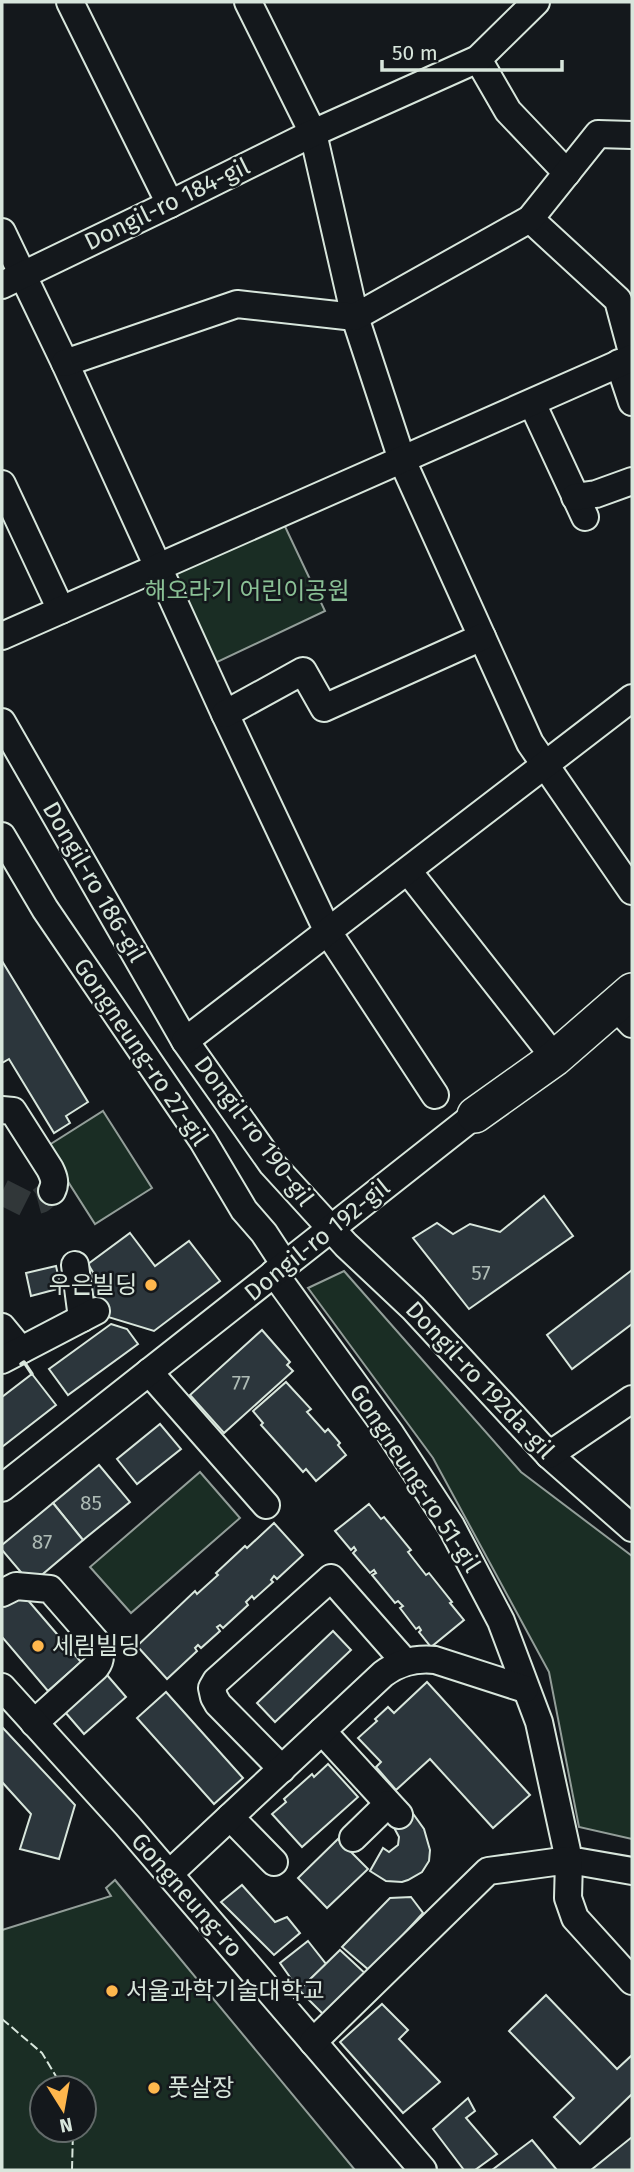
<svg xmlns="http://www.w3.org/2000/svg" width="634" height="2172" font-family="'Fira Sans','Noto Sans KR',sans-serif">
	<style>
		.green { fill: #1a2d24; stroke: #939e99; stroke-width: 2; fill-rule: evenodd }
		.building { fill: #2c363c; stroke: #d8e6dc; stroke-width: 2 }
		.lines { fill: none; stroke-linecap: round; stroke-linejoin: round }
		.minor-tunnel { stroke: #313739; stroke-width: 26; stroke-dasharray: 26 13; stroke-linecap: butt }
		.minor-casing { stroke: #d8e6dc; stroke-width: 30 }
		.major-casing { stroke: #d8e6dc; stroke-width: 38 }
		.minor { stroke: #14181c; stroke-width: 26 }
		.major { stroke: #14181c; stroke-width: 35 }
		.fence { stroke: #d8e6dc; stroke-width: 2; stroke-dasharray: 9 3.5; stroke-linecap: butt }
		.wall { stroke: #d8e6dc; stroke-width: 3.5 }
		.poi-dot { fill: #ffb74d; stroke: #14181c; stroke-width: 2.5 }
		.labels { text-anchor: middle; stroke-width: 5; stroke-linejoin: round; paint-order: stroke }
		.number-label { font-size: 21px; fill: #adbab4 }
		.street-label { font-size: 24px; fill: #d8e6dc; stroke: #14181c }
		.park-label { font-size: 24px; fill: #8ac095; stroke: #14181c }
		.poi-label { font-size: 24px; fill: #d8e6dc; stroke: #14181c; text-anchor: start }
	</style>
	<rect width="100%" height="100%" fill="#14181c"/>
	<g class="green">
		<polygon points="281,518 325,611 213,664 169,571"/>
		<polygon points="103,1111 152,1188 95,1224 46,1147"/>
		<polygon points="344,1271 521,1472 632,1556 632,1839 579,1827 549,1672 433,1458 308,1288"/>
		<polygon points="200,1472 240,1518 131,1613 90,1567"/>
		<path d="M 115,1880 L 355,2170 L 2,2170 L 2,1930 L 111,1896 L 106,1888 ZM 42,2088 L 84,2088 L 84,2130 L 42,2130 Z"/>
	</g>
	<g class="building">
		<polygon points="2,961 88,1102 66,1116 70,1123 54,1133 9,1059 2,1063"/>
		<polygon points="544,1196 573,1236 469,1309 413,1238 437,1223 453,1234 470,1224 500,1232"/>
		<polygon points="130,1233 155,1266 189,1241 220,1281 154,1331 108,1317 84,1289 94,1274 88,1264"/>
		<polygon points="56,1266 61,1288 31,1296 26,1273"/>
		<polygon points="632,1270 632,1324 572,1369 547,1335"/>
		<polygon points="111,1324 127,1329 138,1344 68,1395 49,1369"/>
		<polygon points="262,1330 290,1362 287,1365 293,1371 224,1433 190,1395"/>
		<polygon points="32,1374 56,1405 2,1447 2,1397"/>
		<polygon points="286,1382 311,1409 307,1412 325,1432 328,1429 340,1443 338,1445 346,1455 316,1481 306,1469 303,1472 261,1425 263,1423 253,1411"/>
		<polygon points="160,1424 181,1449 137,1484 117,1459"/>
		<polygon points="99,1465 130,1502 83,1540 53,1503"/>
		<polygon points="53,1503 83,1540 31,1584 2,1550 2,1545"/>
		<polygon points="369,1504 381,1519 384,1517 411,1550 408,1552 426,1575 429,1573 452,1602 450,1603 464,1620 431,1647 419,1632 421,1630 419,1627 416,1629 400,1608 403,1606 398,1601 395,1603 372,1575 376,1573 374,1570 370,1573 353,1553 356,1550 354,1547 351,1550 335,1531"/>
		<polygon points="274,1523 303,1555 277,1579 274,1576 271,1580 273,1582 254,1599 252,1596 246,1602 248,1605 223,1628 220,1625 217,1627 220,1631 201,1648 198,1645 195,1648 197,1651 167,1679 137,1646 195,1591 197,1594 218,1575 216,1573 245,1546 247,1548"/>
		<polygon points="20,1591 81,1662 48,1691 2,1637 2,1606"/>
		<polygon points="333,1631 351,1650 275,1722 257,1703"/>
		<polygon points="107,1675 126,1697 84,1734 65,1712"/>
		<polygon points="427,1682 530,1795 493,1828 430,1759 396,1790 376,1767 381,1762 358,1738 377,1721 375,1719 388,1707 394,1713"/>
		<polygon points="166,1692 243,1778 214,1804 137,1718"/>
		<polygon points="2,1727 75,1805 59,1859 20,1849 31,1814 2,1782"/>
		<polygon points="328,1764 358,1797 302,1847 272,1814 286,1802 284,1799 312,1774 314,1777"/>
		<polygon points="409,1808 424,1829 430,1850 429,1861 422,1872 408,1880 402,1882 386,1881 370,1871 383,1848 389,1852 398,1845 399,1837 391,1822"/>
		<polygon points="338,1839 368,1869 327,1908 298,1878"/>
		<polygon points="242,1885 275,1922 287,1917 300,1933 274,1955 221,1902"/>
		<polygon points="411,1897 423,1913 370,1971 342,1947 390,1898"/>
		<polygon points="308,1941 326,1964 299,1990 280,1963"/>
		<polygon points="340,1950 369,1977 327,2018 299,1990"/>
		<polygon points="546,1995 617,2069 631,2056 632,2057 632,2094 580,2144 554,2117 574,2098 509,2031"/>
		<polygon points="382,2004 408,2030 399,2039 440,2082 403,2113 340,2042"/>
		<polygon points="468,2098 475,2111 466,2118 497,2154 475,2170 464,2170 433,2129"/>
		<polygon points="632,2137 632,2170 591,2170"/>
		<polygon points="532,2140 557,2170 492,2170"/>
	</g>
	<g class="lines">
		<polyline class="minor-tunnel" points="2,1192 26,1204 41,1200 52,1191"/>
		<defs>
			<g id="minor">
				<polyline points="70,2 170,204"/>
				<polyline points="248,2 313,133 355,317 402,460 530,743 632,891"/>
				<polyline points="478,59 508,111 567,173"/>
				<polyline points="530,219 618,300 632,352"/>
				<polyline points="2,232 65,363 225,714 328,932 435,1095"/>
				<polyline points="2,285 170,204 313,133 478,59 536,2"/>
				<polyline points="65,363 237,304 355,317 530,219 598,134 632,135"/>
				<polyline points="619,363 632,402"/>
				<polyline points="532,403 585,517"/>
				<polyline points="2,484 61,610"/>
				<polyline points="575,497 596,494 632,481"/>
				<polyline points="2,636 632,358"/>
				<polyline points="225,714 303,671 324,708 482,637"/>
				<polyline points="2,722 185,1041 272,1164 346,1245 413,1308 549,1455 632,1528"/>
				<polyline points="2,836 45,909 203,1141 244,1210 264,1233 285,1265"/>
				<polyline points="408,871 555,1058"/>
				<polyline points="615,1006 632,1024"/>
				<polyline points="185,1041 632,698"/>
				<path d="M 2,1110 L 13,1111 L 50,1169 C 54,1177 56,1183 52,1191"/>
				<polyline points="75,1265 82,1318"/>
				<polyline points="274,1273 390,1433 451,1526 501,1621 539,1722 569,1860 632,1871"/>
				<polyline points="2,1327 21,1350"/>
				<polyline points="2,1360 96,1311"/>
				<polyline points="149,1372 266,1505"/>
				<polyline points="549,1455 632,1399"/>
				<polyline points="2,1488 475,1115"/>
				<path d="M 2,1593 L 16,1586 L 50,1589 L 97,1643 C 101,1652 102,1659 96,1667 L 34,1723"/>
				<polyline points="2,1687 127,1825 423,2170"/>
				<polyline points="322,1731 399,1815"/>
				<polyline points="282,1769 218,1704 214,1697 212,1688 216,1681 331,1578 405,1662"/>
				<polyline points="230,1817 274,1862"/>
				<polyline points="353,1838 388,1804"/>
				<path d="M 169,1874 L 383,1674 C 399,1662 415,1658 435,1660 L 525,1689"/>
				<polyline points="313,2042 488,1871 569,1860 568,1898 575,1918 632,1981"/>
			</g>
			<polyline id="major" points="475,1115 555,1058 632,991"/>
		</defs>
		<use href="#minor" class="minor-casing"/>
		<use href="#major" class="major-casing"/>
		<use href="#minor" class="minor"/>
		<use href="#major" class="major"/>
		<g class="fence">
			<polyline points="2,2019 42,2053 63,2088"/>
			<polyline points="72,2170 73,2130"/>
		</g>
		<polyline class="wall" points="21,1364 24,1362 32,1374"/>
	</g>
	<g class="poi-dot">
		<circle cx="151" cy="1285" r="7"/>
		<circle cx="38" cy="1646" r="7"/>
		<circle cx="112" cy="1991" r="7"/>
		<circle cx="154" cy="2088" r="7"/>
	</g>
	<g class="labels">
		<g class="number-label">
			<text x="481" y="1280">57</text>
			<text x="241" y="1390">77</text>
			<text x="91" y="1510">85</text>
			<text x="42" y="1549">87</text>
		</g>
		<g class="street-label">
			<text transform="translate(167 204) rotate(-26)" y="8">Dongil-ro 184-gil</text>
			<text transform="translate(94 882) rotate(60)" y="8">Dongil-ro 186-gil</text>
			<text transform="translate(141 1052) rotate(56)" y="8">Gongneung-ro 27-gil</text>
			<text transform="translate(254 1131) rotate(53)" y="8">Dongil-ro 190-gil</text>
			<text transform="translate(317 1240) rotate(-39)" y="8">Dongil-ro 192-gil</text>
			<text transform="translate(480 1380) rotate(47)" y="8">Dongil-ro 192da-gil</text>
			<text transform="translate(415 1478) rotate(57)" y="8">Gongneung-ro 51-gil</text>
			<text transform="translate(187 1895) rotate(49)" y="8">Gongneung-ro</text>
		</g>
		<g class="park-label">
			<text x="247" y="599">해오라기 어린이공원</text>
		</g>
		<g class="poi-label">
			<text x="137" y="1293" text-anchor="end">우은빌딩</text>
			<text x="52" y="1654">세림빌딩</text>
			<text x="126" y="1999">서울과학기술대학교</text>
			<text x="168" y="2096">풋살장</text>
		</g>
	</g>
	<rect width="634" height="2172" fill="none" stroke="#d8e6dc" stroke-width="7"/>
	<g transform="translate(63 2109) rotate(169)"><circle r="33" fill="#14181c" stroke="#626a69" stroke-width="2"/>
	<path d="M0-5L12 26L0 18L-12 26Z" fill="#ffb74d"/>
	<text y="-10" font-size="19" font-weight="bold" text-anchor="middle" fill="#d8e6dc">N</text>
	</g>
	<path d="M382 60v10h180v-10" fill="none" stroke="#d8e6dc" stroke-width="3.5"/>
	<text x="392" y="60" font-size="21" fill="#d8e6dc" stroke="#14181c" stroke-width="5" paint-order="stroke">50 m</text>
</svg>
